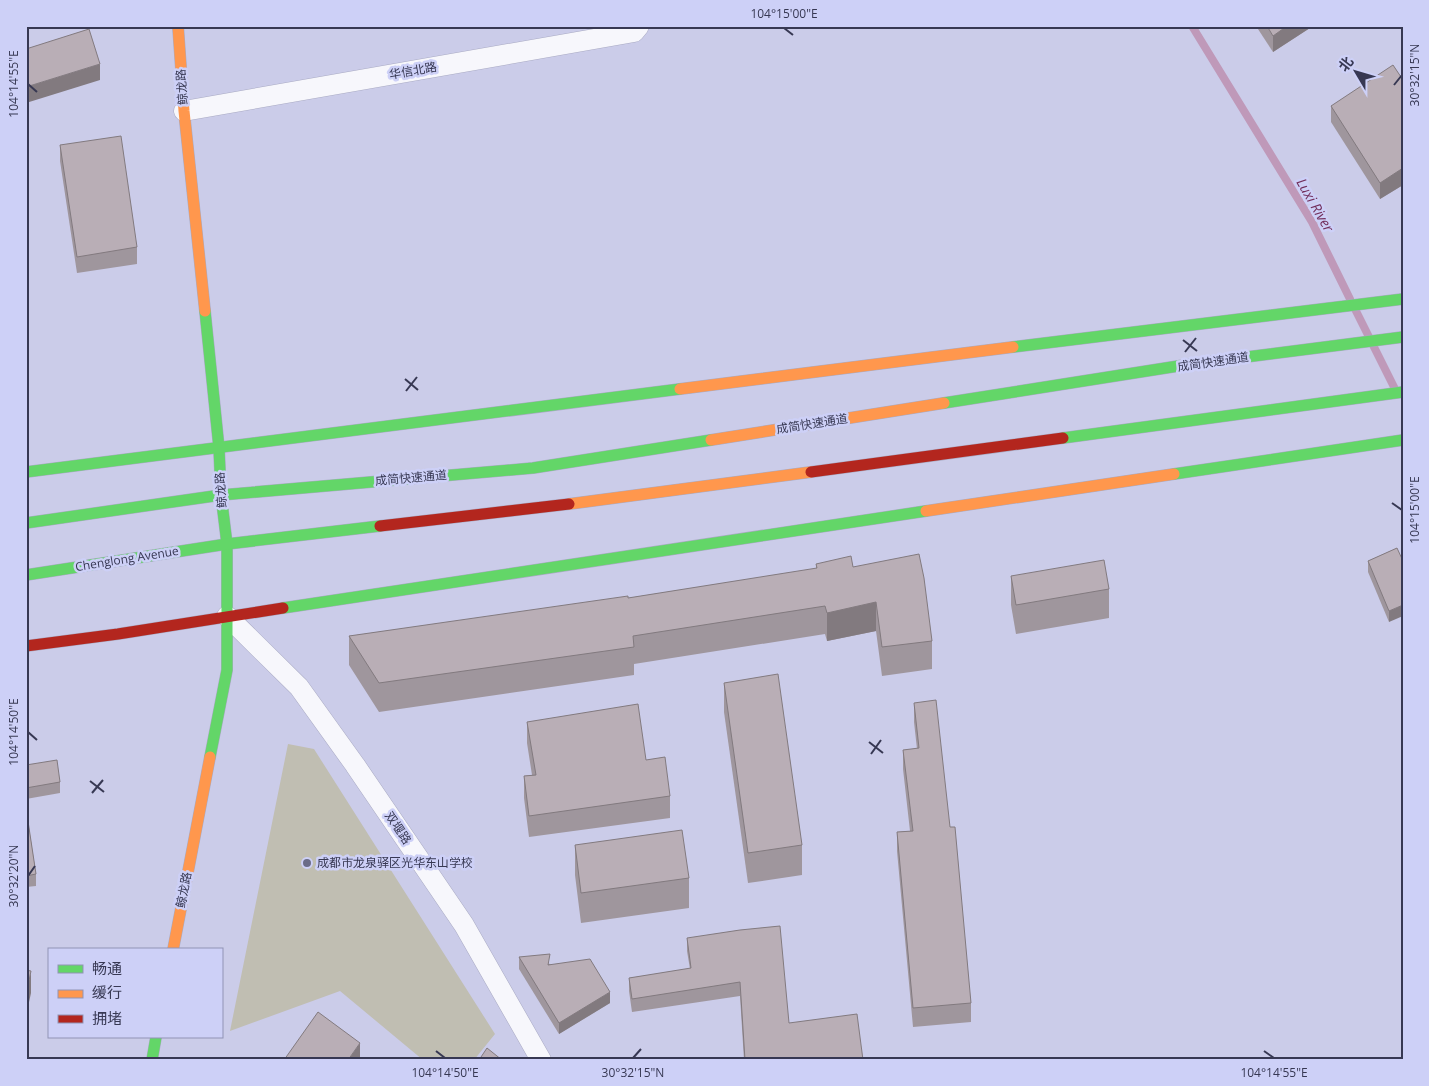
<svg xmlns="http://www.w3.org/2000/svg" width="1429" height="1086" font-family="'Open Sans','Noto Sans SC',sans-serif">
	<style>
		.grass { fill: #c0beb2 }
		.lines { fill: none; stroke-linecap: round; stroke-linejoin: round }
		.stream { stroke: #bf99b9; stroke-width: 8 }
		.street-casing { stroke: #a9aac3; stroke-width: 21 }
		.fast-casing { stroke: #a9aac3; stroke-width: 12 }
		.slow-casing { stroke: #a9aac3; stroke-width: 12 }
		.jam-casing { stroke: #a9aac3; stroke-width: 12 }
		.street { stroke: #f7f7fc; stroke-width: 20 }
		.fast { stroke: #63d668; stroke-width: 11 }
		.slow { stroke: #ff974d; stroke-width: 11 }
		.jam { stroke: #b3261e; stroke-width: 11 }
		.wall { fill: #9f969d }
		.shaded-wall { fill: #827a7f }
		.building { fill: #b9aeb6; stroke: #827a7f }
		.ticks { fill: none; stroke: #373853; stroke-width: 2 }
		.poi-dot { fill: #6b6c88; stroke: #cdd0f7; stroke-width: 2 }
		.labels { text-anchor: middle; stroke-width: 5; stroke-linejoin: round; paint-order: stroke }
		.street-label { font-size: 12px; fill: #373853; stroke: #cdd0f7 }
		.poi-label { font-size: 12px; fill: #373853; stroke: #cdd0f7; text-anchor: start }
		.water-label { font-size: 14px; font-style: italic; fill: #722f5c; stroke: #cdd0f7 }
		.neatline { fill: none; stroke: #373853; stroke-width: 2 }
		.ticks-label { font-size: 12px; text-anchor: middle; fill: #373853 }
	</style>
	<rect width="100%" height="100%" fill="#cbcce9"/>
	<polygon class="grass" points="288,744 314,749 495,1034 474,1060 423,1060 340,991 230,1031"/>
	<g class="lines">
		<g class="stream">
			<polyline points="1192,26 1312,222 1350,299"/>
			<polyline points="1355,309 1395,389"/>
		</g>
		<defs>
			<g id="street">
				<polyline points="184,111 634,32 639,26"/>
				<polyline points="227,616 299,687 355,765 464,925 541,1060"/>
			</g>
			<g id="fast">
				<polyline points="205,311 219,448 221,495 227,544 227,670 210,757"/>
				<polyline points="1013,347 1403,299"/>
				<polyline points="944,403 1191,364 1403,337"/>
				<polyline points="1063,438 1403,392"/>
				<polyline points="26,472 680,389"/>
				<polyline points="1174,474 1403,440"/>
				<polyline points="26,523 221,495 533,468 711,440"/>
				<polyline points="26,575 227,544 380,526"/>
				<polyline points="283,608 926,511"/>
				<polyline points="152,1060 156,1037"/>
			</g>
			<g id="slow">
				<polyline points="178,26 184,111 205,311"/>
				<polyline points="680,389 1013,347"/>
				<polyline points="711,440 944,403"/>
				<polyline points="569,504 811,472"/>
				<polyline points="926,511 1174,474"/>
				<polyline points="173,950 210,757"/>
			</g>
			<g id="jam">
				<polyline points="811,472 1063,438"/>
				<polyline points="380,526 569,504"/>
				<polyline points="26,646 118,634 283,608"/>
			</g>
		</defs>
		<use href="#street" class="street-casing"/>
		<use href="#fast" class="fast-casing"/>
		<use href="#slow" class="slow-casing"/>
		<use href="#jam" class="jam-casing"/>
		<use href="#street" class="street"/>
		<use href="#fast" class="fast"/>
		<use href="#slow" class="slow"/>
		<use href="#jam" class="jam"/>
	</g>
	<g class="wall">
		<polygon points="1256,26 1313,26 1273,52"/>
		<polygon points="1403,80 1403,185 1380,199 1331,122 1331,106"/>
		<polygon points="60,145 137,247 137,264 77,273 60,161"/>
		<polygon points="1397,548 1389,622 1368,572 1368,561"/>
		<polygon points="816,564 853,567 932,641 932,669 882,676 876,631 827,641 825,634 634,664 634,675 379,712 349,665 349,636 628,598 816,569"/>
		<polygon points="1011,576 1109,589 1109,618 1016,634 1011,605"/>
		<polygon points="724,683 802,845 802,875 748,883 724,712"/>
		<polygon points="914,703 971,1003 971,1022 913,1027 897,851 897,832 910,831 903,769 903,750 917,749 914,722"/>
		<polygon points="527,722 646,760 670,796 670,818 529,837 524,798 524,776 532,775 527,743"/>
		<polygon points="26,765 60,782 60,793 26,799"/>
		<polygon points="26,808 36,874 36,886 26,887"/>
		<polygon points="575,845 689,878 689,908 581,923 575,875"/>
		<polygon points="687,938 789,1023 863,1060 744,1060 740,996 632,1012 629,991 629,978 690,969 687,951"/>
		<polygon points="519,957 550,964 610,1003 559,1034 519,969"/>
	</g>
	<g class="shaded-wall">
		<polygon points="1287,26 1313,26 1273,52 1273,36"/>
		<polygon points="100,64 100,80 26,103 26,87"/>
		<polygon points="1403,168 1403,185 1380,199 1380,183"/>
		<polygon points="876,602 876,631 827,641 827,613"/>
		<polygon points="1403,605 1403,616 1389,622 1389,611"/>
		<polygon points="31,971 31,993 26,1016 26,995"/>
		<polygon points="610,992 610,1003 559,1034 559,1023"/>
		<polygon points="360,1043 360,1059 359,1060 348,1060"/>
	</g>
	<g class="building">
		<polygon points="1267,26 1287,26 1273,36"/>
		<polygon points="89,29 100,64 26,87 26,49"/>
		<polygon points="1393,65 1403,80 1403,168 1380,183 1331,106"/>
		<polygon points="121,136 137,247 77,257 60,145"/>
		<polygon points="1397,548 1403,561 1403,605 1389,611 1368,561"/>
		<polygon points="919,554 924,578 932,641 882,647 876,602 827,613 825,606 633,636 634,647 379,683 349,636 628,596 628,598 817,568 816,564 851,556 853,567"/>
		<polygon points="1104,560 1109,589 1016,605 1011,576"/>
		<polygon points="778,674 802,845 748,853 724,683"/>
		<polygon points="936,700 950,827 955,827 971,1003 913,1008 897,832 913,831 903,750 919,748 914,703"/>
		<polygon points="638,704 646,760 665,757 670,796 529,816 524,776 536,775 527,722"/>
		<polygon points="57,760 60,782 26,788 26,765"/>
		<polygon points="26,808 36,874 26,876"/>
		<polygon points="682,830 689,878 581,893 575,845"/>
		<polygon points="780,926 789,1023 857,1014 863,1060 745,1060 740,982 632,999 629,978 691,968 687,938 740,930"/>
		<polygon points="550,954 548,965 590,959 610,992 559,1023 519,957"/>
		<polygon points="26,970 31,971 26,995"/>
		<polygon points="318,1012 360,1043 348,1060 284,1060"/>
		<polygon points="487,1048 502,1060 479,1060"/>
	</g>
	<path class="ticks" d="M 784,28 L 793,35M 28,84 L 37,92M 1394,85 L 1402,75M 1183,340 L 1197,351M 1185,352 L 1196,338M 405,379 L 418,390M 406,391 L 417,377M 1392,503 L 1402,510M 28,732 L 37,740M 869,742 L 883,753M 871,754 L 881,740M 90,781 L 104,792M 92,793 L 103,780M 28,876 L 35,866M 436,1051 L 445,1058M 1264,1051 L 1274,1058M 633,1058 L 641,1049"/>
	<circle class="poi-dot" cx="307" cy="863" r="5"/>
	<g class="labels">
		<g class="street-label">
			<text transform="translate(413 71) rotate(-10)" y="4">华信北路</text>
			<text transform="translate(182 87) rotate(-94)" y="4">鲸龙路</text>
			<text transform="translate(1213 362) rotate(-8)" y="4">成简快速通道</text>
			<text transform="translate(812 424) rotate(-9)" y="4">成简快速通道</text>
			<text transform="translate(411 478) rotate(-5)" y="4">成简快速通道</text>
			<text transform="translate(221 490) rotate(-94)" y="4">鲸龙路</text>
			<text transform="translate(127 559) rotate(-9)" y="4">Chenglong Avenue</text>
			<text transform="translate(398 828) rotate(56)" y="4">双堰路</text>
			<text transform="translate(184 890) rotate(-79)" y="4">鲸龙路</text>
		</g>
		<g class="poi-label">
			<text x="317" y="867">成都市龙泉驿区光华东山学校</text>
		</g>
		<g class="water-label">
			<text transform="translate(1315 205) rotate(60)" y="5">Luxi River</text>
		</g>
	</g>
	<rect width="1429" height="1086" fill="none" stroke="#cdd0f7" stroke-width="55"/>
	<rect x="48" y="948" width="175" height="90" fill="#cdd0f7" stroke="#9193b5"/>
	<rect x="58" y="965" width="25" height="8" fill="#63d668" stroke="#9193b5"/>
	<text x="92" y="974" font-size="15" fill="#373853">畅通</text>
	<rect x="58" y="990" width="25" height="8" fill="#ff974d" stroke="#9193b5"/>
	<text x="92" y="998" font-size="15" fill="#373853">缓行</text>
	<rect x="58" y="1015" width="25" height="8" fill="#b3261e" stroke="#9193b5"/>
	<text x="92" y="1024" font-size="15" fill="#373853">拥堵</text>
	<g transform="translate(1356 72) rotate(308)" stroke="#cdd0f7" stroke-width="4" paint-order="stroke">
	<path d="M0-4L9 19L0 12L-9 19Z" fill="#373853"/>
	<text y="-8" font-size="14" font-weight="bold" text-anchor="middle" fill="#373853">北</text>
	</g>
	<rect x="28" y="28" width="1374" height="1030" class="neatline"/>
	<g class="ticks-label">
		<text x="784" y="18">104°15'00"E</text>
		<text transform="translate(1415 75) rotate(-90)" y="4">30°32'15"N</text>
		<text transform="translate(14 84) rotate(-90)" y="4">104°14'55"E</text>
		<text transform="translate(1415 510) rotate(-90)" y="4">104°15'00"E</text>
		<text transform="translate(14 732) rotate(-90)" y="4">104°14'50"E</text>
		<text transform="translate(14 876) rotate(-90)" y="4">30°32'20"N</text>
		<text x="445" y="1077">104°14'50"E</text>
		<text x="633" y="1077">30°32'15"N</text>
		<text x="1274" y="1077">104°14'55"E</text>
	</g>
</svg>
